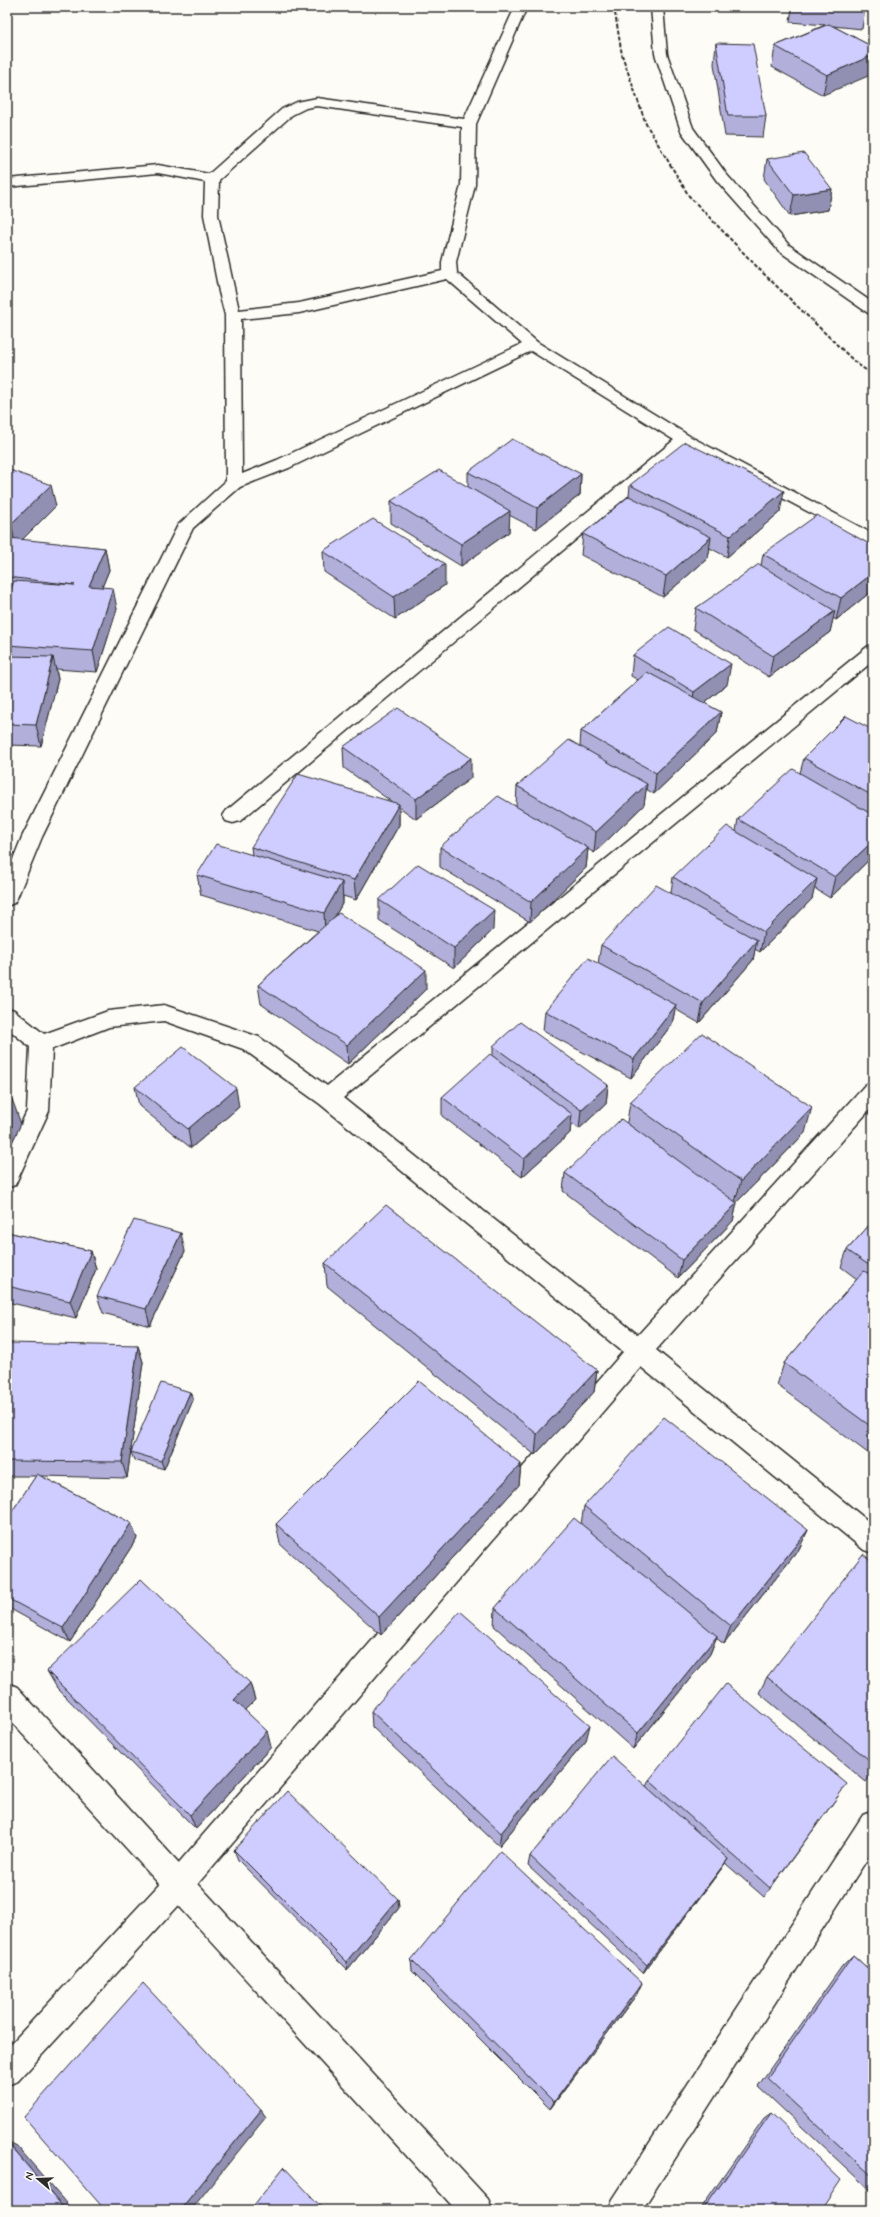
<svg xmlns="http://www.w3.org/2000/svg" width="880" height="2217" font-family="Mynerve,sans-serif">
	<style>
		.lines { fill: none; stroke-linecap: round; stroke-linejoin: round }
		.minor-casing { stroke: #2b2b2b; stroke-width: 3 }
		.tertiary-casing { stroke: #2b2b2b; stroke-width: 3 }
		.minor { fill: #fdfcf7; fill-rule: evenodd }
		.tertiary { fill: #fdfcf7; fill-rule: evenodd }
		.rail { stroke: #2b2b2b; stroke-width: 2; stroke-dasharray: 4 2; stroke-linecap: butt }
		.wall { fill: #b2afdb; stroke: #2b2b2b }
		.shaded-wall { fill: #918fb2; stroke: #2b2b2b }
		.building { fill: #cfccff; stroke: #2b2b2b }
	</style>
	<rect width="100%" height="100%" fill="#fdfcf7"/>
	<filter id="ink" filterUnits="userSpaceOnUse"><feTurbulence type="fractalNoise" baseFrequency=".025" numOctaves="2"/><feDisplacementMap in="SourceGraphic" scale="8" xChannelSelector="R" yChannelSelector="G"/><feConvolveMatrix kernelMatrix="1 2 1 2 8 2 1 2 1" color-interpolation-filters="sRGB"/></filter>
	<g filter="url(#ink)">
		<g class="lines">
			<defs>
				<g id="minor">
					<path d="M 515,7 L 527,7 L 476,124 L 475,185 L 456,262 L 457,273 L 537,342 L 691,437 L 873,534 L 873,546 L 686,447 L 240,821 L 233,823 L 226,821 L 223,816 L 226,811 L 674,440 L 531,351 L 289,468 L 240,487 L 193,528 L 42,837 L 17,898 L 14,903 L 7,906 L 7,874 L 22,837 L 178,525 L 226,481 L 225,315 L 219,292 L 204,215 L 205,182 L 158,173 L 7,187 L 7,179 L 158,165 L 209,174 L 282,109 L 297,102 L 317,98 L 464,119 ZM 317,106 L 462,127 L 461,185 L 442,262 L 442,271 L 299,303 L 239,310 L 218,215 L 219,180 L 292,115 L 306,108 ZM 447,279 L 522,344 L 277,460 L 242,474 L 241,319 L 299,313 Z"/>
					<polygon points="651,7 663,7 667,54 693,128 727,175 789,245 873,303 873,315 868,313 779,251 717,181 681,131 655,54"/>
					<polygon points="873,645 873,661 343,1098 638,1335 865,1085 873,1082 873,1106 656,1350 873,1525 873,1553 864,1550 641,1367 189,1894 18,2081 7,2085 7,2048 169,1874 623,1352 320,1104 243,1049 164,1021 109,1027 52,1049 49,1111 15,1185 7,1188 7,1154 27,1111 30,1047 7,1028 7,1008 14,1010 44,1034 108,1011 164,1005 259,1037 327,1086 867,647"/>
					<polygon points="873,1811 873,1850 642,2210 608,2210 613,2199 863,1815"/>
				</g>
				<polygon id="tertiary" points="7,1683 17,1687 488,2199 493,2210 456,2210 7,1717"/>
			</defs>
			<use href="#minor" class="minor-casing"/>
			<use href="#tertiary" class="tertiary-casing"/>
			<use href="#minor" class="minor"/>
			<use href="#tertiary" class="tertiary"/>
			<polyline class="rail" points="614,7 622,55 646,124 689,196 762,272 856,363 873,375"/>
		</g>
		<g class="wall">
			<polygon points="792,7 865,7 862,29 833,26 873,47 823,95 772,67 775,46 825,25 790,22"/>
			<polygon points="716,43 766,116 763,137 725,136 714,64"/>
			<polygon points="767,159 832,189 828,210 790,216 764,179"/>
			<polygon points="873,239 873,257 870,255"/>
			<polygon points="7,469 56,506 22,540 105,548 109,570 102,587 117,609 97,672 56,669 58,679 41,746 7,745 7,601 8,598 7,598"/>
			<polygon points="468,472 581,474 580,495 536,529 509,515 509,532 461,566 391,523 391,501 468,486"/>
			<polygon points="630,485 780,512 727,557 710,548 708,558 663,597 581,555 583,534 629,496"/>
			<polygon points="873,546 873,590 836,620 833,618 830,632 769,677 693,629 696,608 761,566 763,554"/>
			<polygon points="323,551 445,585 395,619 324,572"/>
			<polygon points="633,655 727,685 704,703 721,712 717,733 654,794 646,789 644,805 594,853 588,849 586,868 530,922 440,867 440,847 516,806 517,786 580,746 581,731 638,680 631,676"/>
			<polygon points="873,730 873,856 830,898 814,888 812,899 760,952 755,949 753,960 699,1023 675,1009 672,1024 631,1078 543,1031 545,1011 598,964 601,945 671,893 673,877 736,831 738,819 800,773 804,758"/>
			<polygon points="343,747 471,778 416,819 399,807 399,825 356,900 343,896 343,902 335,916 426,989 348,1064 261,1004 258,985 318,931 201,895 197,875 252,855 251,847 392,802 344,768"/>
			<polygon points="379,900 493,930 454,968 379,920"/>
			<polygon points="493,1046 608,1085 606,1104 579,1129 571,1123 570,1133 522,1177 442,1116 442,1097 493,1056"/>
			<polygon points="135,1087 239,1107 191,1148 139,1106"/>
			<polygon points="630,1102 805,1133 737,1202 733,1221 678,1278 563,1191 565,1173 627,1122"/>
			<polygon points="873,1221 873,1457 777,1385 784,1363 857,1279 841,1267 847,1250"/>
			<polygon points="7,1232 91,1251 96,1269 76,1318 7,1302"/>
			<polygon points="185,1251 150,1326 103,1313 97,1296"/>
			<polygon points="325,1263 597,1370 594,1392 535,1455 327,1286"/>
			<polygon points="138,1346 143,1362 127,1478 41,1476 131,1523 137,1538 70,1642 7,1607 7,1519 36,1476 7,1476 7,1359"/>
			<polygon points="190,1392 193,1400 164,1469 134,1460 131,1452"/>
			<polygon points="521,1464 519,1485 381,1635 280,1544 276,1524"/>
			<polygon points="584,1506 808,1530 799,1549 724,1644 716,1638 710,1654 633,1749 494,1626 495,1608 581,1524"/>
			<polygon points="873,1562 873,1773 866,1782 759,1693 767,1677"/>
			<polygon points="47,1671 250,1683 255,1700 245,1710 271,1747 196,1829 57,1688"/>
			<polygon points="371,1711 586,1741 499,1846 372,1727"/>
			<polygon points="649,1780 839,1795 764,1897 725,1863 722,1868 643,1973 528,1866 530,1856 646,1787"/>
			<polygon points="234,1850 398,1899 399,1908 347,1970 238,1860"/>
			<polygon points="853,1955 873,1973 873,2193 758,2086 842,1966"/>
			<polygon points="411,1960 637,1994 550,2109 412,1971"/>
			<polygon points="771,2113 821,2210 700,2210 764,2118"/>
		</g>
		<g class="shaded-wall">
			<polygon points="873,55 873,74 823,95 827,75"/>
			<polygon points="832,189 828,210 790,216 794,195"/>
			<polygon points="581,474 580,495 536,529 537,508"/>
			<polygon points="51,485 56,506 16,546 11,524"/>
			<polygon points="784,491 780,512 727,557 730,536"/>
			<polygon points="510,511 509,532 461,566 461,544"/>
			<polygon points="711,537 708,558 663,597 666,576"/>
			<polygon points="105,548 109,570 94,607 89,586"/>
			<polygon points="445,564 445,585 395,619 394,597"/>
			<polygon points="873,573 873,590 836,620 841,598"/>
			<polygon points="113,588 117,609 97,672 93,651"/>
			<polygon points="835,611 830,632 769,677 773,656"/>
			<polygon points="53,657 58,679 41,746 36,725"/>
			<polygon points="731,664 727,685 691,713 694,692"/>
			<polygon points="721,712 717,733 654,794 656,773"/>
			<polygon points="471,758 471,778 416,819 416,799"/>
			<polygon points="647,784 644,805 594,853 596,832"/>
			<polygon points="399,804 399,825 356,900 354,880"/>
			<polygon points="873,841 873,856 830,898 835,877"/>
			<polygon points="588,848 586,868 530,922 531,902"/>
			<polygon points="817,879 812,899 760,952 764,932"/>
			<polygon points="342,882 343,902 325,934 324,913"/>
			<polygon points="494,910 493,930 454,968 454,948"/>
			<polygon points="757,940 753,960 699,1023 703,1003"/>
			<polygon points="426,970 426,989 348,1064 347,1045"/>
			<polygon points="676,1005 672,1024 631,1078 634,1059"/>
			<polygon points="608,1085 606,1104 579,1129 581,1110"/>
			<polygon points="236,1088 239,1107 191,1148 188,1129"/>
			<polygon points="12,1099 21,1124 7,1153 7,1109"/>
			<polygon points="812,1107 805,1133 734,1205 741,1181"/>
			<polygon points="572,1114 570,1133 522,1177 524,1159"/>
			<polygon points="737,1203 733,1221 678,1278 682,1260"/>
			<polygon points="181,1233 185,1251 150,1326 146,1309"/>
			<polygon points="91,1251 96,1269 76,1318 70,1301"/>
			<polygon points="138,1346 143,1362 127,1478 122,1462"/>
			<polygon points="597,1370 594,1392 535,1455 537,1434"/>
			<polygon points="190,1392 193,1400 164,1469 161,1461"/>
			<polygon points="521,1464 519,1485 381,1635 379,1617"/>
			<polygon points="131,1523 137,1538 70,1642 63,1628"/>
			<polygon points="808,1530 799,1549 724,1644 731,1626"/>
			<polygon points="717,1636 710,1654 633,1749 638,1733"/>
			<polygon points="250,1683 255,1700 239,1716 234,1700"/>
			<polygon points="590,1725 586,1741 499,1846 501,1833"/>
			<polygon points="267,1731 271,1747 196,1829 190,1815"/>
			<polygon points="728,1859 722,1868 643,1973 647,1965"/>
			<polygon points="398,1899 399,1908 347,1970 346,1962"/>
			<polygon points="642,1983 637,1994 550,2109 554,2102"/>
			<polygon points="261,2110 266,2117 191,2210 180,2210"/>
			<polygon points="7,2141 17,2146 72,2210 65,2210 7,2142"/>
		</g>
		<g class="building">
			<polygon points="847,7 865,7 865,9"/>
			<polygon points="829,24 873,47 873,55 827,75 775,46"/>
			<polygon points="716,43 753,44 766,116 728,116"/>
			<polygon points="804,153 832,189 794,195 767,159"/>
			<polygon points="512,439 581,474 537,508 468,472"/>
			<polygon points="685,442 784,491 730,536 630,485"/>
			<polygon points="7,469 51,485 11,524 7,523"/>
			<polygon points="439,470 510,511 461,544 391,501"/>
			<polygon points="629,496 711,537 666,576 583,534"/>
			<polygon points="817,515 873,546 873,573 841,598 763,554"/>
			<polygon points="373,519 445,564 394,597 323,551"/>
			<polygon points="9,538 105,548 89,586 113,588 93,651 7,645 7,601 14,581 75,585 7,577 7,543"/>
			<polygon points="759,564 835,611 773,656 696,608"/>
			<polygon points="669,627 731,664 694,692 633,655"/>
			<polygon points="7,656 53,657 36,725 7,724"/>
			<polygon points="647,672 721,712 656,773 581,731"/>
			<polygon points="398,708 471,758 416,799 343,747"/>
			<polygon points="846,716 873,730 873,796 804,758"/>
			<polygon points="569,740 647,784 596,832 517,786"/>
			<polygon points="793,769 873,815 873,841 835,877 738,819"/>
			<polygon points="298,774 399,804 354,880 251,847"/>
			<polygon points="498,796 588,848 531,902 440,847"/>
			<polygon points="727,826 817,879 764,932 673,877"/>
			<polygon points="216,844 342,882 324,913 197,875"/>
			<polygon points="418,864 494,910 454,948 379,900"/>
			<polygon points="656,885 757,940 703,1003 601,945"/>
			<polygon points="339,913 426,970 347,1045 258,985"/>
			<polygon points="588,958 676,1005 634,1059 545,1011"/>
			<polygon points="520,1022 608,1085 581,1110 493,1046"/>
			<polygon points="702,1033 812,1107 741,1181 630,1102"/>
			<polygon points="183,1047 236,1088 188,1129 135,1087"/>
			<polygon points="490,1054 572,1114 524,1159 442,1097"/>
			<polygon points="7,1098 12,1099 7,1109"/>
			<polygon points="621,1119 737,1203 682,1260 565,1173"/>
			<polygon points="386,1205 597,1370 537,1434 325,1263"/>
			<polygon points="134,1220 181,1233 146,1309 97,1296"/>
			<polygon points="873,1221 873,1268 847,1250"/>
			<polygon points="7,1232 91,1251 70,1301 7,1286"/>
			<polygon points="864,1271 873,1276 873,1428 784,1363"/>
			<polygon points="10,1343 138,1346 122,1462 7,1461 7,1359"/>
			<polygon points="419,1381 521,1464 379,1617 276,1524"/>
			<polygon points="161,1383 190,1392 161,1461 131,1452"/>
			<polygon points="664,1417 808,1530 731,1626 584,1506"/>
			<polygon points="37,1474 131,1523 63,1628 7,1598 7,1519"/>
			<polygon points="574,1518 717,1636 638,1733 495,1608"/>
			<polygon points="863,1554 873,1562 873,1763 767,1677"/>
			<polygon points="141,1579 250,1683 234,1700 267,1731 190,1815 47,1671"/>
			<polygon points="460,1611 590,1725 501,1833 371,1711"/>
			<polygon points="726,1684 847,1784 770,1888 649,1780"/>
			<polygon points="612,1756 728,1859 647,1965 530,1856"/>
			<polygon points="287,1791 398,1899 346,1962 234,1850"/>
			<polygon points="500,1851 642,1983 554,2102 411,1960"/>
			<polygon points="853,1955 873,1973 873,2177 767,2078"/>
			<polygon points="143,1983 261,2110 180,2210 105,2210 24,2117"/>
			<polygon points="771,2113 841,2180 821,2210 703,2210"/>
			<polygon points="7,2142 65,2210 7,2210"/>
			<polygon points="284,2167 324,2210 250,2210"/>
		</g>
	</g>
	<rect width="880" height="2217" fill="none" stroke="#fdfcf7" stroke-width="24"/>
	<rect x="12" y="12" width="856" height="2193" fill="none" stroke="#2b2b2b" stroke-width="1.5" filter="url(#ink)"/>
	<g transform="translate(38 2179) rotate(289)" stroke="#fdfcf7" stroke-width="3" paint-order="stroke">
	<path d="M0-3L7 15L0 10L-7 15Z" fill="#2b2b2b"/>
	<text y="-6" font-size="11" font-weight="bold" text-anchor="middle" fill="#2b2b2b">N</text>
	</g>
</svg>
